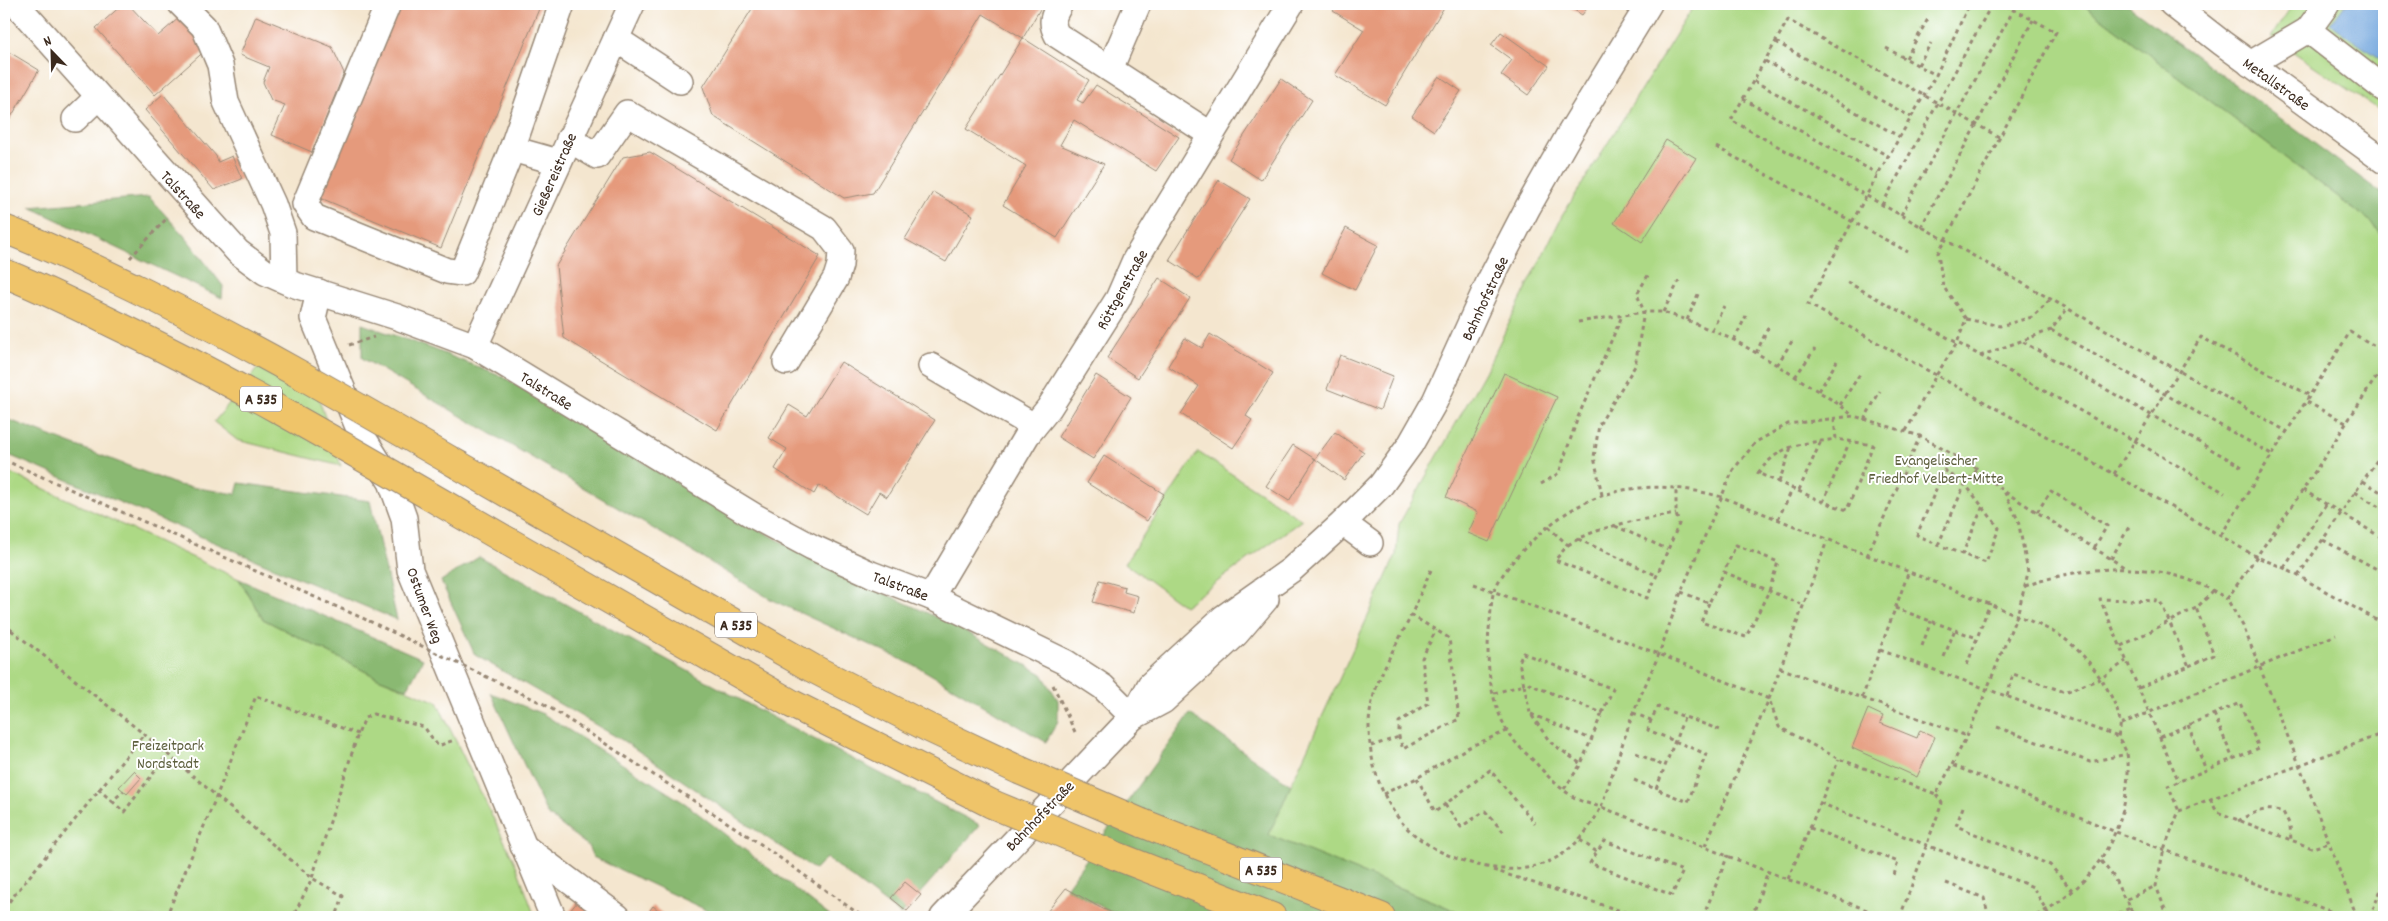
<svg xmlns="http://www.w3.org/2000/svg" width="2388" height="921" font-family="Dekko,sans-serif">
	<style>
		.green { fill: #add985; stroke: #748252 }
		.forest { fill: #8ab972; stroke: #627248 }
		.water { fill: #71a5dd; stroke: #56687e }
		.building { fill: #e59a7c }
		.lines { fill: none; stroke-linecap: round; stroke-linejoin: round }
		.minor-casing { stroke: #988876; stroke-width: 28 }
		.highway-casing { stroke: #988876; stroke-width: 30 }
		.path { stroke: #988876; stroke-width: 3; stroke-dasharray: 4 4; stroke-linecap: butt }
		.minor { stroke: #fff; stroke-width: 25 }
		.highway { stroke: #efc469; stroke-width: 28 }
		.highway-bridge-casing { stroke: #988876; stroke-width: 30; stroke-linecap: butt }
		.path-bridge { stroke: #988876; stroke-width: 3; stroke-dasharray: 4 4; stroke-linecap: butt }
		.highway-bridge { stroke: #efc469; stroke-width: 28 }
		.labels { text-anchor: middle; stroke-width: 4; stroke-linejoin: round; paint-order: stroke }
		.shield { fill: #fff; stroke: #766a62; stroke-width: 1 }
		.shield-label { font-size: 15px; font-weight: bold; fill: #3b2a1e }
		.street-label { font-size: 16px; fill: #3b2a1e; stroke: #fff }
		.park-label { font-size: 16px; fill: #5d5f3d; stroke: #fff }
	</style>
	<rect width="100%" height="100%" fill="#fff"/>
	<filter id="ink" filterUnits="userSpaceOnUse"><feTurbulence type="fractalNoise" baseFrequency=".02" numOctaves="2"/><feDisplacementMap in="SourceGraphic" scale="10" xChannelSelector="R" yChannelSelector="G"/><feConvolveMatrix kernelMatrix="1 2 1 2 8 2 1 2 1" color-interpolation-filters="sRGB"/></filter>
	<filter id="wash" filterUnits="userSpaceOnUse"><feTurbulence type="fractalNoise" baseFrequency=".0096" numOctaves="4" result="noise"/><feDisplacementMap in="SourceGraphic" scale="20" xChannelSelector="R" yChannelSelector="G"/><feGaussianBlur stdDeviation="1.12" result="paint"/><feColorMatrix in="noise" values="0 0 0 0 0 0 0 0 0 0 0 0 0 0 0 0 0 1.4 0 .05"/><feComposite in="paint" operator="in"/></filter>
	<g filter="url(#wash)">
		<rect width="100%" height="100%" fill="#f4e6cf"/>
		<g class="green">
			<polygon points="1695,4 2082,4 2373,224 2384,237 2384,917 1471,917 1268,835 1396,555 1399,524 1485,372 1562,216"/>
			<polygon points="2293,4 2384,4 2384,113 2271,37"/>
			<polygon points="261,364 318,396 341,466 237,440 214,422"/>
			<polygon points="1198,452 1302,520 1184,606 1125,563"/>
			<polygon points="4,470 239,579 263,619 378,678 437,702 516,865 535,917 4,917"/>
		</g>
		<g class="forest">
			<polygon points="2082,4 2126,4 2384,195 2384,237 2373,224"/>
			<polygon points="149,197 187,239 223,286 222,298 30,207"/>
			<polygon points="362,324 433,349 505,378 704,499 831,569 958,627 1042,674 1058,700 1058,721 1046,742 920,668 772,600 700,556 362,358"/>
			<polygon points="4,418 178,485 236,494 239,483 370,501 397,620 4,453"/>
			<polygon points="479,557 783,723 980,825 901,915 826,858 815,870 622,740 475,655 441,581"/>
			<polygon points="239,579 423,659 407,689 378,678 263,619"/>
			<polygon points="491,693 543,714 686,804 831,917 716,917 702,908 593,857 588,846 547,814"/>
			<polygon points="1190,714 1291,785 1269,835 1471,917 1121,917 1066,888"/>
		</g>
		<polygon class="water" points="2345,4 2384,4 2384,62 2330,24"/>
		<g id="blocks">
			<g class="building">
				<polygon points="123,4 128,4 158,36 180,17 208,48 155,95 96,28"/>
				<polygon points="398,4 541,4 441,248 318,197"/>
				<polygon points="755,4 1043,4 1023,38 983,14 873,193 844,198 713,116 703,87"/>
				<polygon points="1338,4 1446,4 1385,105 1335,75 1364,30 1333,11"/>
				<polygon points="1565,4 1590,4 1582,15"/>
				<polygon points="256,16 332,47 344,73 312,152 272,135 285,105 271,100 263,82 269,67 240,55"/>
				<polygon points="1501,32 1549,66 1528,95 1501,75 1512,60 1491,45"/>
				<polygon points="1023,38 1089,80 1077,100 1083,103 1096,85 1179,137 1156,171 1074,120 1060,145 1104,164 1057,238 1003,205 1026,166 966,129"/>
				<polygon points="4,49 39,70 4,129"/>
				<polygon points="1439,76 1461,91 1434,131 1412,116"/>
				<polygon points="1281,79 1312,100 1261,180 1229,159"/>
				<polygon points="163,94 216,156 218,162 232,156 242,179 214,190 145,110"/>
				<polygon points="1666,140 1696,158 1642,242 1614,223"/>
				<polygon points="650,152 820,256 717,430 564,338 556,266 623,157"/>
				<polygon points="1219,180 1250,199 1199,279 1169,260"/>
				<polygon points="933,192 973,215 946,262 905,239"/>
				<polygon points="1346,228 1378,245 1355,290 1322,273"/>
				<polygon points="1159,278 1190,298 1138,378 1107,358"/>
				<polygon points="1210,334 1273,373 1246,416 1252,420 1233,448 1181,414 1199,386 1168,366 1185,338 1202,348"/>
				<polygon points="1340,355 1393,376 1380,410 1327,389"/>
				<polygon points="841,362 935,420 887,497 879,492 866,514 819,485 814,494 775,469 787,449 769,438 789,405 807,416"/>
				<polygon points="1504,373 1557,397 1489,542 1468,533 1478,512 1446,497"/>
				<polygon points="1096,375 1131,397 1093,459 1058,437"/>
				<polygon points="1335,432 1364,452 1344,480 1315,459 1289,501 1266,486 1293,445 1315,459"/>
				<polygon points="1104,456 1164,494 1147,521 1087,483"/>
				<polygon points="1100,580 1125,587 1124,592 1138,596 1134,613 1093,602"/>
				<polygon points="1868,709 1883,716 1880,723 1917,738 1920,730 1935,737 1917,777 1852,748"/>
				<polygon points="134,771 141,778 127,794 119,787"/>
				<polygon points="905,882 921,895 907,911 891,898"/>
				<polygon points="1066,888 1099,907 1122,917 1043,917"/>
				<polygon points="578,901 599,917 565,917"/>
				<polygon points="653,906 667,917 645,917"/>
			</g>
		</g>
	</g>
	<g filter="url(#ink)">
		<use href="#blocks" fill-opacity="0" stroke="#988876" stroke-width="1"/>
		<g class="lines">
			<defs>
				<g id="minor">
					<polyline points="16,4 238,252 265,272 292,284 397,317 475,346 754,516 812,547 871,574 931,597 1065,662 1103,687 1133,717"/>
					<polyline points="181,4 204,27 220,65 226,102 273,204 283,233 284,280"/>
					<polyline points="388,4 305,204 314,217 447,271 462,273 512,149 562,4"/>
					<path d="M 1060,4 C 1053,16 1050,22 1057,35 L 1210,134"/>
					<polyline points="2172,4 2222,43 2384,161"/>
					<polyline points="2308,30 2384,89"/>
					<polyline points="616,39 680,81"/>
					<polyline points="2250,64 2308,30 2327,4"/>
					<polyline points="1110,69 1138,4"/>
					<polyline points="75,119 98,97"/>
					<polyline points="569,139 597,156 627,113 824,228 841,250 840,265 836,278 786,362"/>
					<polyline points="512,149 558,162"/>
					<polyline points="319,292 313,318 361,434 391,482 404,518 410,570 553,917"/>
					<polyline points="475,346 632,4"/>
					<polyline points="931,366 1034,426"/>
					<polyline points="1343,523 1370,543"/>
					<polyline points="931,597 1027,435 1049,408 1118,299 1135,260 1291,4"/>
					<polyline points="1133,717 1150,685 1223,618 1291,570 1343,523 1381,485 1410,445 1435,401 1489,282 1528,207 1570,133 1649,4"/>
					<polyline points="523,846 618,917"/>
					<polyline points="943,917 1121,729 1133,717 1163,701 1236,634 1266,599"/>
				</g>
				<g id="highway">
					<polyline points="460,466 812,668 927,727 1019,770"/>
					<polyline points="509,542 792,704 992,804"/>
					<polyline points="1142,823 1381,917"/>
					<polyline points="1114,855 1272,917"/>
				</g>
			</defs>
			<use href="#minor" class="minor-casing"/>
			<use href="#highway" class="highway-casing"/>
			<g class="path">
				<polyline points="1976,4 1967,9 1936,75 1878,174 1808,304 2114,474 2257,557 2284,568 2384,624"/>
				<polyline points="1776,42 1911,117"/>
				<polyline points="1886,48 1936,75"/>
				<polyline points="1906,58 1929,17"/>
				<polyline points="1765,61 1900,137"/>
				<polyline points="1918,65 1931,43"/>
				<polyline points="1754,81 1888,156"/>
				<polyline points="1743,99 1878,174"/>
				<polyline points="1999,137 1788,20 1731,120 2288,432"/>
				<polyline points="1716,147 1908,252"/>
				<polyline points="1882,205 1992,4"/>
				<polyline points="1901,215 2014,9"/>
				<polyline points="1921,227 2033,20"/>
				<polyline points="130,258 168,217"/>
				<polyline points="1847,282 2135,441 2225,493"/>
				<polyline points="1663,312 1679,281"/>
				<polyline points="1966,319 2000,326 2032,317 2051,299"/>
				<polyline points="1687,320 1699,292"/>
				<polyline points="1578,322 1644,312 1663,312 1687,320 1734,340 1777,365 1840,405 1853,416"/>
				<polyline points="1712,330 1724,306"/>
				<polyline points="2051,330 2273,455"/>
				<polyline points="1734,340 1746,316"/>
				<polyline points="2023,342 2244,468"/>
				<polyline points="349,345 374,337"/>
				<polyline points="1756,353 1769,326"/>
				<polyline points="1980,356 2051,330 2068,308"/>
				<polyline points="1777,365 1794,338"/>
				<polyline points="1795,377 1815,349"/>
				<polyline points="1819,391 1837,361"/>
				<polyline points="2307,402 2346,423"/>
				<polyline points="1840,405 1860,374"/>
				<path d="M 1834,419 L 1836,439 L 1873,445 L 1847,510 L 1823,502 L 1758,473 C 1781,443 1801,444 1836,439"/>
				<polyline points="1864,420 1880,391"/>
				<polyline points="1906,431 1935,377 1957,343 1966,319 1943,286 1938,253 2056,32 2003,4"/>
				<polyline points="4,460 369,621"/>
				<polyline points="2376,462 2384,467"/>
				<polyline points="2114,474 2201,337 2311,396"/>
				<polyline points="2363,481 2384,494"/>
				<polyline points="1779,482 1791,447"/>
				<polyline points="1541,484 1559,473 1578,417 1622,316"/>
				<polyline points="1799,490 1821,441"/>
				<polyline points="2303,490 2384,539"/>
				<polyline points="2005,492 2124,567"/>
				<polyline points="2355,492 2384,510"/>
				<polyline points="1602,495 1594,457 1599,425 1635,366 1644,312 1637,294 1650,272"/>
				<polyline points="1823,502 1850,441"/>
				<polyline points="2037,512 2051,491 2107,526 2094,548"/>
				<polyline points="1778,519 1793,488"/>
				<polyline points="1615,526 1667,549"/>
				<polyline points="1548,527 1568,545 1555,560 1647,598 1679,524 1676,514 1676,487"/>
				<polyline points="2221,535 2350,332 2384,351"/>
				<polyline points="1578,539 1656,575"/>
				<polyline points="2323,540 2384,573"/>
				<path d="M 1568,545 C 1599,525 1639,520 1676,514"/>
				<polyline points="1938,545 1965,484 1944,470 1917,535 1938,545 1986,563 1999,528 1965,484 1978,469"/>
				<polyline points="1962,555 1983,506"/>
				<polyline points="1867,556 1920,436"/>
				<polyline points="2111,559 2130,525"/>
				<polyline points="2284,568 2326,505"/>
				<path d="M 1431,570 C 1423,587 1416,605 1408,622 C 1391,655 1369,689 1369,727 C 1369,760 1380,794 1399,819 C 1414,838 1436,851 1458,859 C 1520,881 1570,869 1601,807 L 1885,917"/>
				<polyline points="2298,576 2384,450"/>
				<polyline points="1474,584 1659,654 1769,699 1779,727 1839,759 1936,794 1952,765 2116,832 2346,917"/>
				<path d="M 2025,586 C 2091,563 2167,559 2227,599"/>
				<polyline points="1681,592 1709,603 1724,572 1803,605"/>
				<polyline points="1709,603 1701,622 1746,637 1769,591 1778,562 1736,545 1724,572"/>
				<polyline points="1895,608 1977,638"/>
				<polyline points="1411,615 1449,638 1459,719 1403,749 1399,737 1399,722 1428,703 1422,658 1436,630"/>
				<polyline points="4,623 11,630 4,639"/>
				<polyline points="11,630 144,734 312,878 343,896 336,917"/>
				<polyline points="1922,646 1931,621"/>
				<polyline points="2121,646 2196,608 2215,590"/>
				<polyline points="1880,650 2118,737"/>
				<polyline points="1944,657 1955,629"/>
				<polyline points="1967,665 1990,603"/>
				<polyline points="2189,666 2214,655 2196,608"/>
				<polyline points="1780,668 1967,736"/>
				<polyline points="1053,685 1075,732"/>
				<polyline points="1524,685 1530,713 1550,742 1581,764 1602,713"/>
				<polyline points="2139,688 2189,666 2160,601 2100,599 2179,782"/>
				<polyline points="1494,693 1524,685 1519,662 1523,653 1613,689 1602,713 1524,682"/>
				<polyline points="2007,696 2013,674 2065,692 2100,679 2126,661"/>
				<polyline points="1862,698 1909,571"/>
				<polyline points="544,704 759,843 863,917"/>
				<polyline points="1633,713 1651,720 1658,707 1723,731"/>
				<polyline points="1531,714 1593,740"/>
				<polyline points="2214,714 2233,759"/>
				<polyline points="1651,720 1648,730 1706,754 1688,802 1656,789"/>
				<polyline points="2121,724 2336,635"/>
				<polyline points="2188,725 2206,770"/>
				<polyline points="1997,727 2090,762 2127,754"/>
				<polyline points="2160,737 2240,703 2259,748 2168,786 2179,811"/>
				<polyline points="1371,746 1399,737"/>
				<polyline points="1636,753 1664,766"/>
				<path d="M 1952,765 L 1967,736 L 1987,689 L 2017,615 L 2025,586 L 2028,572 L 2018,520 L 2004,491 L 1978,469 L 1920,436 L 1854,416 L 1788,424 L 1756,442 L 1733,470 L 1681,592 L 1659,654 L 1633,713 L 1601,807 C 1594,805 1585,803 1579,800 C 1563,792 1547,776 1536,763 C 1526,753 1515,744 1508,732 C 1489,700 1485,658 1490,621 C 1491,612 1491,600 1494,591 C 1500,575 1516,557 1528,545 C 1584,487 1646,476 1722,497 L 2017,615 C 2032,622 2048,628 2062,637 C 2085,652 2116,694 2120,722 C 2121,727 2119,732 2118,737 C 2121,742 2125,748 2127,754 C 2129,763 2128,776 2127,785 C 2122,842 2085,893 2033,917"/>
				<polyline points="1417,778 1435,812 1490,770 1535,823"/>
				<polyline points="1634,780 1656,789 1684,718"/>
				<polyline points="98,789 112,801 124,791"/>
				<polyline points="1564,789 1581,764"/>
				<polyline points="1383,794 1417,778 1469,747 1507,731"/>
				<polyline points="2210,799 2217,812 2312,848 2329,843"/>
				<polyline points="112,801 124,812 168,754"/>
				<polyline points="1820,803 2033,887 2050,917"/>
				<polyline points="1445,805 1461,827 1485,811 1505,834"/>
				<polyline points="1963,807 1956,826 2050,865 2073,891"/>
				<path d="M 2238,821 C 2252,813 2266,806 2283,812 L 2290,825 L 2291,841"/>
				<polyline points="1810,828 1898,862 1894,875"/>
				<polyline points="1580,840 1597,852 1605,841 1683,871 1672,895 1590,863 1597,852"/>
				<polyline points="1705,846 1769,699 1827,541"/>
				<polyline points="2101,861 2113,876 2125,900 2156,886"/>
				<polyline points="1493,870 1640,917"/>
				<polyline points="1788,879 1839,759"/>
				<polyline points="1946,883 1984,898 1989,917"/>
				<polyline points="4,908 144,734"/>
				<polyline points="2130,908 2135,917"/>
				<polyline points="169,911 190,917"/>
				<polyline points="166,917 217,795 256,696 358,734"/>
				<polyline points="293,917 296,911"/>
				<polyline points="322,917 296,911 312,878 358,734 365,718 373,714 424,727 438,746 454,740"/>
				<polyline points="1703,917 1728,855"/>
				<polyline points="1752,917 1768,871"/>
				<polyline points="1788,917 1790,911 1807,917"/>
				<polyline points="1900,917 1942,803 1936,794"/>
				<polyline points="2111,917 2130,908 2127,899"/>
				<polyline points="2168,917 2156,886 2164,849 2179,811 2384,733"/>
				<polyline points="2357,917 2299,764 2243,626 2227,599 2303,490 2384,365"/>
				<polyline points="2370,917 2384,882"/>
			</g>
			<use href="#minor" class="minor"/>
			<use href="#highway" class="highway"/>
			<defs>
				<g id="highway-bridge">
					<path d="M 4,229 C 49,246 91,267 135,288 C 246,342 353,404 460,466"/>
					<path d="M 4,273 C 41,288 78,306 114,324 C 250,389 379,467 509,542"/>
					<polyline points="1019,770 1142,823"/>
					<polyline points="992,804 1114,855"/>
				</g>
			</defs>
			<use href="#highway-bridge" class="highway-bridge-casing"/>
			<polyline class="path-bridge" points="369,621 544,704"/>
			<use href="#highway-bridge" class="highway-bridge"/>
		</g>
	</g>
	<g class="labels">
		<g class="shield">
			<rect x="240" y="386.5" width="42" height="25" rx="4"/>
			<rect x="715" y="612.5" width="42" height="25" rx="4"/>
			<rect x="1240" y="857.5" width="42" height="25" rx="4"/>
		</g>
		<g class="shield-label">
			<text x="261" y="404">A 535</text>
			<text x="736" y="630">A 535</text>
			<text x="1261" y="875">A 535</text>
		</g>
		<g class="street-label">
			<text transform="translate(2277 83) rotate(36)" y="6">Metallstraße</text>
			<text transform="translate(553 174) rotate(-66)" y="6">Gießereistraße</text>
			<text transform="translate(184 194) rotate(48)" y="6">Talstraße</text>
			<text transform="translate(1121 289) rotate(-61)" y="6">Röttgenstraße</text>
			<text transform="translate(1484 298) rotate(-65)" y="6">Bahnhofstraße</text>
			<text transform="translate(547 390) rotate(32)" y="6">Talstraße</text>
			<text transform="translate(901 585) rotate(21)" y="6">Talstraße</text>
			<text transform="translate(426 605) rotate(70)" y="6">Ostumer Weg</text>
			<text transform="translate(1039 815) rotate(-46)" y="6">Bahnhofstraße</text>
		</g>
		<g class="park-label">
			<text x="1936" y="465">Evangelischer<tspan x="1936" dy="18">Friedhof Velbert-Mitte</tspan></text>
			<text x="168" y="750">Freizeitpark<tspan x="168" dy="18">Nordstadt</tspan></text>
		</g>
	</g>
	<rect width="2388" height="921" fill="none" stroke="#fff" stroke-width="20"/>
	<g transform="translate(52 52) rotate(337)" stroke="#ffffff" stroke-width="4" paint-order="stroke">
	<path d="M0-4L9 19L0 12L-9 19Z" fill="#3b2a1e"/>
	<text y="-8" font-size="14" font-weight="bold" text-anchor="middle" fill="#3b2a1e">N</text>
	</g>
</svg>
